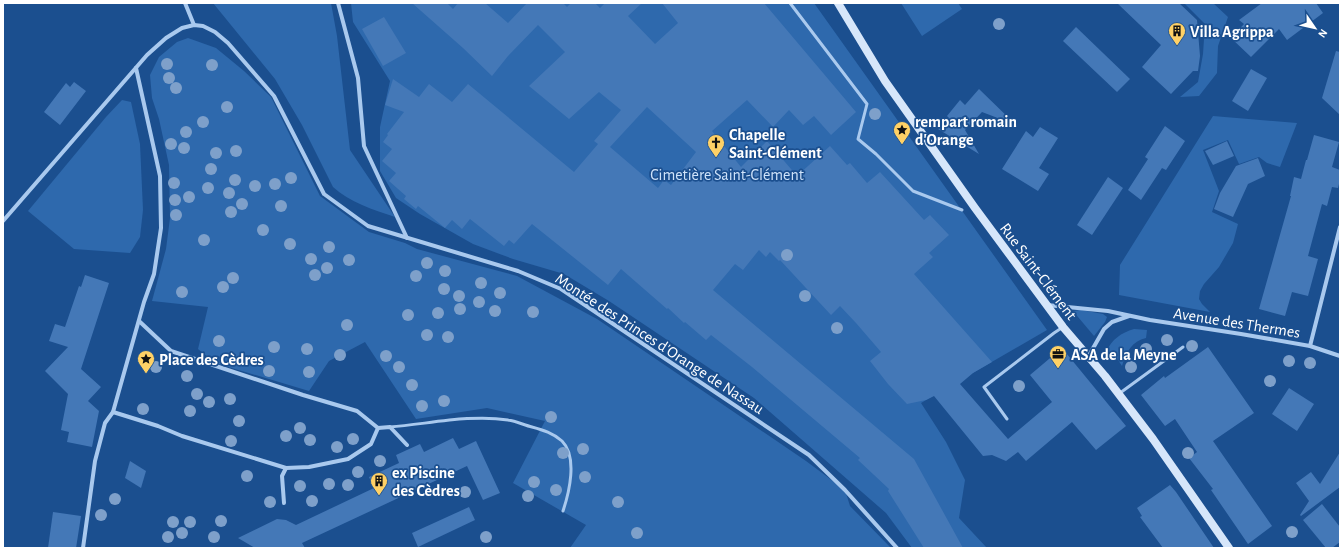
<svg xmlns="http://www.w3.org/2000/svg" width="1343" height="551" font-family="'Alegreya Sans',sans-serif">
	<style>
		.green { fill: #2e69ad }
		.building { fill: #4478b7; fill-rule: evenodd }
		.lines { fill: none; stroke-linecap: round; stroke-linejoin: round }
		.service { stroke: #a9c9ee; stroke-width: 3 }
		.minor { stroke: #a9c9ee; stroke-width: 4 }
		.secondary { stroke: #d6e6fa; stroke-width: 8 }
		.tree { fill: #7ea0ca }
		.labels { text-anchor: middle; stroke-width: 3.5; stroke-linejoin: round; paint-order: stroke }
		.poi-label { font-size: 16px; font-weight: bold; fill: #fff; stroke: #1b4f8f; text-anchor: start }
		.park-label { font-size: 16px; fill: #cfe3fa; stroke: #1b4f8f }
		.street-label { font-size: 16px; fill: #fff; stroke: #1b4f8f }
	</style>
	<rect width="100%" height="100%" fill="#1b4f8f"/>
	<g class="green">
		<path d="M 213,3 L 331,3 L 337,36 L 350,150 L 395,217 C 374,210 349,202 333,187 L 302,125 L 275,79 Z"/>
		<polygon points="351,3 814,3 1047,330 921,403 946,442 965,480 959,518 987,548 912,548 886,513 754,398 609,301 564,274 513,259 473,244 420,214 396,198 380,171 380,127 390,81 353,22"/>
		<polygon points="901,3 958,3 962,9 922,36"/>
		<polygon points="1184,3 1213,3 1228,17 1218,46 1217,73 1199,96 1180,97 1198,82 1203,54 1205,24"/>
		<polygon points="188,38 216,48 244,71 271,97 320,196 369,232 405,243 417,249 517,276 597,319 806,461 845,490 850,506 891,548 570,548 586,525 513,483 545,421 487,408 416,419 365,342 329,361 309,391 215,363 198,349 208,307 152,301 166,249 170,218 169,165 159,119 152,98 150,75 159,57 177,42"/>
		<polygon points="122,100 131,102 140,144 143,210 140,237 130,253 74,249 28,211 106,117"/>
		<polygon points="1213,116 1297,123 1280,167 1267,163 1259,157 1239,164 1228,140 1203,150 1219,191 1212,212 1238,224 1233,243 1219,267 1204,284 1200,291 1199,299 1202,304 1210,312 1119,295 1120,265"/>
		<polygon points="1081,310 1103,314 1107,317 1105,322 1094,336 1073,311"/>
		<path d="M 1134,329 L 1147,330 L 1146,338 C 1132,341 1126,352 1122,366 L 1114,354 L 1110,357 L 1106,352 C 1112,339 1121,333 1134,329 Z"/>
	</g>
	<g class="building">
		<path d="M 412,3 L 447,3 L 453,9 L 458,3 L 485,3 L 508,23 L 527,3 L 563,3 L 567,7 L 571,3 L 595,3 L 600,8 L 605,3 L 642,3 L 628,16 L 655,44 L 678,23 L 662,3 L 764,3 L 856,112 L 831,135 L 814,116 L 803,125 L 789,110 L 773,127 L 747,100 L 712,131 L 741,167 L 767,141 L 797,176 L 830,146 L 847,165 L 850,163 L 867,183 L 880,172 L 924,220 L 930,215 L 949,235 L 929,253 L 933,257 L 914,274 L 992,362 L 973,373 L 960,384 L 1008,439 L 1052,402 L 1030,375 L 1062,348 L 1126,426 L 1096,450 L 1072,422 L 1026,461 L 1018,452 L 1006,461 L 992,455 L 983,456 L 934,396 L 926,400 L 907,404 L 888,384 L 870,361 L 881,352 L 856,323 L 840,306 L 831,315 L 780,260 L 779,261 L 770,252 L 766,257 L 759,250 L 743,270 L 735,264 L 713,290 L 914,459 L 963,548 L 924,548 L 888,491 L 889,489 L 858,460 L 860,458 L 752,367 L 711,335 L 706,340 L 685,322 L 684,323 L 668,308 L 667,309 L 621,269 L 608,285 L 532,224 L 514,244 L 509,240 L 504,246 L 470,219 L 462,229 L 452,220 L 445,228 L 418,206 L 416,209 L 404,199 L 406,196 L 389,181 L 396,173 L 382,161 L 392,149 L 383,142 L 388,135 L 387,134 L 404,112 L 385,105 L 393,79 L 419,97 L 429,84 L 452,102 L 468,84 L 574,172 L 598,144 L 594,141 L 621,110 L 599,92 L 569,119 L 529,86 L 565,52 L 538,25 L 508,56 L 492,76 L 463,48 ZM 647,107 L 696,152 L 671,185 L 664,180 L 658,188 L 610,147 Z"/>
		<polygon points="1117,3 1179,3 1197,20 1200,56 1198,71 1193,71 1171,94 1142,67 1161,45"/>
		<polygon points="1262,3 1316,3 1323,13 1287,40 1279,29 1251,57 1231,38 1244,24 1239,20"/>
		<polygon points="384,17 406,53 383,66 362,29"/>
		<polygon points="1076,27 1130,79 1117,92 1063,41"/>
		<polygon points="1336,51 1340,52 1340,115 1322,98"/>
		<polygon points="1251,69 1267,78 1248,111 1232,101"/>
		<polygon points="74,82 86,91 60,125 44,112 66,83 70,87"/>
		<polygon points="979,89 1016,125 982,112 965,130 979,154 938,129 949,118 947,116 960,100 965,105"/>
		<polygon points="1165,126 1185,141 1166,170 1162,168 1141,200 1128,190 1148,159 1145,157"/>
		<polygon points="1040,127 1058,138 1039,168 1049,174 1038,191 1002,169 1026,131 1033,137"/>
		<polygon points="1314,135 1339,142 1332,167 1340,170 1340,180 1338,188 1332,187 1327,206 1322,204 1308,256 1318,259 1308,296 1292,292 1285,316 1259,309 1291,196 1290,196 1294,177 1301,179 1306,160 1307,160"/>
		<polygon points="1227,141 1234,156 1213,165 1205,151"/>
		<polygon points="1258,158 1265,176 1248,184 1233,217 1214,209 1220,193 1236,166"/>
		<polygon points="1108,177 1123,188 1092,235 1077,225"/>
		<polygon points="85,275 109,283 81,369 101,387 88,401 99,411 92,447 67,442 69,432 61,430 68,394 45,371 68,347 49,341 55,324 65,327 79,286 81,287"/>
		<polygon points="1208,347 1254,413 1213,441 1272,526 1248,544 1211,490 1213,489 1189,458 1197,452 1175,419 1165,426 1141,395 1164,376 1165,378"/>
		<polygon points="1289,388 1314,404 1297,431 1272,414"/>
		<polygon points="453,438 459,449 476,441 500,493 483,500 467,466 302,543 305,548 255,548 238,538 277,519 286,520 296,525 374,488 369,477 399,463 396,455 420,444 424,452"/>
		<polygon points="1340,452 1340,487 1301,516 1300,515 1309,501 1296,483 1311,472 1320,484"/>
		<polygon points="130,461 146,471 141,488 125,478"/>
		<polygon points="1170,485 1176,492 1214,548 1163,548 1140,517 1142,516 1137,508"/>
		<polygon points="1322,504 1340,527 1340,542 1332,548 1326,548 1303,520"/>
		<polygon points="469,507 475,520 418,547 412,533"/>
		<polygon points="53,512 81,516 76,548 48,548"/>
	</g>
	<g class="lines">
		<g class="service">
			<polyline points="790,3 867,104 858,139 876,154 913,191 962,210"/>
			<polyline points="1120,393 1183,347"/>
			<polyline points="1007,419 984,387 1054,333 1063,327"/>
			<path d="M 390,427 C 428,424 471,414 508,420 C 516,421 524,425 532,427 C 543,430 553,433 562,441 C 578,457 569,493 563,511"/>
		</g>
		<g class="minor">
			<polyline points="185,3 194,25"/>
			<polyline points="338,3 358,78 364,146 407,238"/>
			<polyline points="3,221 147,55 166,38 182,28 194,25 203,26 215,32 228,43 274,96 324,194 368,226 518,271 561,289 809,455 845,490 897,548"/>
			<polyline points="1047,305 1108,311 1150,320 1241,334 1310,346 1340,356"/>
			<polyline points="139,321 171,351 303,395 357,411 378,428 390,427 407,445"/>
			<polyline points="1310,346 1340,227"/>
			<polyline points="1088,357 1104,329 1112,322 1129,316"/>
			<polyline points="113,412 158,426 182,436 286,468 309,467 348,459 371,444 378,428"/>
			<polyline points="284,503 282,476 286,468"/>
			<polyline points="83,548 95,461 105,423 113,412 144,302 154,274 161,228 160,176 136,68"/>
		</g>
		<polyline class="secondary" points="838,3 885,81 975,208 1063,327 1105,376 1153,439 1229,548"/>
	</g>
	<g class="tree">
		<circle cx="999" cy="24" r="6"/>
		<circle cx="167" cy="64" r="6"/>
		<circle cx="212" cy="65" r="6"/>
		<circle cx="169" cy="78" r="6"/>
		<circle cx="176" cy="88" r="6"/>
		<circle cx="227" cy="107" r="6"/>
		<circle cx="875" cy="114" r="6"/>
		<circle cx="203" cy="122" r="6"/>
		<circle cx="186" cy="132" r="6"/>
		<circle cx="171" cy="144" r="6"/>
		<circle cx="184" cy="148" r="6"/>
		<circle cx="236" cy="151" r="6"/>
		<circle cx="216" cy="153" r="6"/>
		<circle cx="211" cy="169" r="6"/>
		<circle cx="291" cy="178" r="6"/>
		<circle cx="235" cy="180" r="6"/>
		<circle cx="174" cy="183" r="6"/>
		<circle cx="275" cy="184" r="6"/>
		<circle cx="255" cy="186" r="6"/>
		<circle cx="208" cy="188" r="6"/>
		<circle cx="229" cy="193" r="6"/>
		<circle cx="189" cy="197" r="6"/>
		<circle cx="175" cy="200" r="6"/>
		<circle cx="242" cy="204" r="6"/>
		<circle cx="281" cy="206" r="6"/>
		<circle cx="231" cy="212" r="6"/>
		<circle cx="176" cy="215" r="6"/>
		<circle cx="263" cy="230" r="6"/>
		<circle cx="204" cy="240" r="6"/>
		<circle cx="290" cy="244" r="6"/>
		<circle cx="329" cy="247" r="6"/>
		<circle cx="787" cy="255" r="6"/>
		<circle cx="311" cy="259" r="6"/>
		<circle cx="349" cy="260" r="6"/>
		<circle cx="427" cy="263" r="6"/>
		<circle cx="327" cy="268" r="6"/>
		<circle cx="445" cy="271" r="6"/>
		<circle cx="315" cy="275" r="6"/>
		<circle cx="416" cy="276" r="6"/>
		<circle cx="233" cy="278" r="6"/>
		<circle cx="481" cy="283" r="6"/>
		<circle cx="223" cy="287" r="6"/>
		<circle cx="444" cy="289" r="6"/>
		<circle cx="182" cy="292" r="6"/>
		<circle cx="500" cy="293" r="6"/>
		<circle cx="459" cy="296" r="6"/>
		<circle cx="805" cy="296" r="6"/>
		<circle cx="479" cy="302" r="6"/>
		<circle cx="460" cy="309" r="6"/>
		<circle cx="495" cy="311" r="6"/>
		<circle cx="533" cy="312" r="6"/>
		<circle cx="438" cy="313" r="6"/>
		<circle cx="408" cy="315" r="6"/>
		<circle cx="347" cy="325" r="6"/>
		<circle cx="837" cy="328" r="6"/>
		<circle cx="427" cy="335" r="6"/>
		<circle cx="448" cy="337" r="6"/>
		<circle cx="1167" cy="340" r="6"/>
		<circle cx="219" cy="341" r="6"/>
		<circle cx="1192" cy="346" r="6"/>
		<circle cx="274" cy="347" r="6"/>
		<circle cx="307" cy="349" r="6"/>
		<circle cx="1146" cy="349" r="6"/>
		<circle cx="340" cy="355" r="6"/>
		<circle cx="386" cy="356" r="6"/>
		<circle cx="1289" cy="361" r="6"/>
		<circle cx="1310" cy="363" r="6"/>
		<circle cx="156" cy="367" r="6"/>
		<circle cx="399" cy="367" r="6"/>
		<circle cx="1131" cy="367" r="6"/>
		<circle cx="269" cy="371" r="6"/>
		<circle cx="309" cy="372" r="6"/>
		<circle cx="187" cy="376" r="6"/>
		<circle cx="1270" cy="381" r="6"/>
		<circle cx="412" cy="385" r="6"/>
		<circle cx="1019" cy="386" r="6"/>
		<circle cx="197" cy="394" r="6"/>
		<circle cx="230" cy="399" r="6"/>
		<circle cx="444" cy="401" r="6"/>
		<circle cx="209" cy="402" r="6"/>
		<circle cx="422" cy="406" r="6"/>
		<circle cx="143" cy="409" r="6"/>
		<circle cx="190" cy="411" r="6"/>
		<circle cx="551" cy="417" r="6"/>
		<circle cx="239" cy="421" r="6"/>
		<circle cx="300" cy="428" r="6"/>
		<circle cx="286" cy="436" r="6"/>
		<circle cx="353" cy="439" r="6"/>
		<circle cx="310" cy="440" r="6"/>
		<circle cx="231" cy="441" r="6"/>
		<circle cx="337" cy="447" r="6"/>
		<circle cx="583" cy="449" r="6"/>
		<circle cx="563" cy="453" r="6"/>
		<circle cx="1188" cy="453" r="6"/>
		<circle cx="380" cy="461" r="6"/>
		<circle cx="358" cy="472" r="6"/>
		<circle cx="247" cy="476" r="6"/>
		<circle cx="585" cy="477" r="6"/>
		<circle cx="534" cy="482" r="6"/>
		<circle cx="329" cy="484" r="6"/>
		<circle cx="348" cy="485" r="6"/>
		<circle cx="300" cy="486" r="6"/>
		<circle cx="556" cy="490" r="6"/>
		<circle cx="465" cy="492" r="6"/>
		<circle cx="528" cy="496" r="6"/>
		<circle cx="115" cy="499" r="6"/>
		<circle cx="312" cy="501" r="6"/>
		<circle cx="270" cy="502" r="6"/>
		<circle cx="618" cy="502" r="6"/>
		<circle cx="101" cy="515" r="6"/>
		<circle cx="221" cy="521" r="6"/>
		<circle cx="173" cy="522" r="6"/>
		<circle cx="190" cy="522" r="6"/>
		<circle cx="1292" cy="532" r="6"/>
		<circle cx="182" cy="533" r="6"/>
		<circle cx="637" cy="533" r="6"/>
		<circle cx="168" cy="537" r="6"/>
		<circle cx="214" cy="537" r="6"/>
		<circle cx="486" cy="537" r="6"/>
	</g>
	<defs>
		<symbol id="building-pin" viewBox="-11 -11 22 30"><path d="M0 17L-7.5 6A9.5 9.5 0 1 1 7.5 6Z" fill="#ffd166" stroke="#1b4f8f"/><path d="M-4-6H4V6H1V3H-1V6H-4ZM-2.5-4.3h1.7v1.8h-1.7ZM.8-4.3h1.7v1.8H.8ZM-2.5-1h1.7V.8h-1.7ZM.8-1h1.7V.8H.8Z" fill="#111"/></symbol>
		<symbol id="sight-pin" viewBox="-11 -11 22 30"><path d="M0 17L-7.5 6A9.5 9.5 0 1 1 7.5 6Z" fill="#ffd166" stroke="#1b4f8f"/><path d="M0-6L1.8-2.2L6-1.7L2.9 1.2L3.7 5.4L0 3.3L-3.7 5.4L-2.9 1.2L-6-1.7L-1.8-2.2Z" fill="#111"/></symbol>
		<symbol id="church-pin" viewBox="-11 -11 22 30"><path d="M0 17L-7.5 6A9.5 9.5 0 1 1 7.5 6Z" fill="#ffd166" stroke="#1b4f8f"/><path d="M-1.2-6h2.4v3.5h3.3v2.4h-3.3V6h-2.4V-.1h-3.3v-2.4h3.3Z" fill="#111"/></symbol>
		<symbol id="office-pin" viewBox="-11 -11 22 30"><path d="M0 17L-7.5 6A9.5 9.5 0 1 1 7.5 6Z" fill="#ffd166" stroke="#1b4f8f"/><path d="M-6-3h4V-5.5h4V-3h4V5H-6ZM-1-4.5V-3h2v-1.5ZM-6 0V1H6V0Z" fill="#111"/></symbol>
	</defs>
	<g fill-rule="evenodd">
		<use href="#building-pin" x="1167" y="21" width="20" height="27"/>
		<use href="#sight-pin" x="892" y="120" width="20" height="27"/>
		<use href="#church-pin" x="706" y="133" width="20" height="27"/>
		<use href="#office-pin" x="1048" y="344" width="20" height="27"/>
		<use href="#sight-pin" x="136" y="349" width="20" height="27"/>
		<use href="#building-pin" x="369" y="471" width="20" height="27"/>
	</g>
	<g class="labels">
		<g class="poi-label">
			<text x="1190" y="37">Villa Agrippa</text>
			<text x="915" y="127">rempart romain<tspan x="915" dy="18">d'Orange</tspan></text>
			<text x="729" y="140">Chapelle<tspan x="729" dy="18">Saint-Clément</tspan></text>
			<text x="1071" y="360">ASA de la Meyne</text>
			<text x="159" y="365">Place des Cèdres</text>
			<text x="392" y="478">ex Piscine<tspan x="392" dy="18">des Cèdres</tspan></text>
		</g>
		<g class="park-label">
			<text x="727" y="180">Cimetière Saint-Clément</text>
		</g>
		<g class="street-label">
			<text transform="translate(1039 271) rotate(53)" y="6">Rue Saint-Clément</text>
			<text transform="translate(1237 322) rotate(9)" y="6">Avenue des Thermes</text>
			<text transform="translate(660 343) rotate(33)" y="6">Montée des Princes d'Orange de Nassau</text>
		</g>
	</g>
	<rect width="1343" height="551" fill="none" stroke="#ffffff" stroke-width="8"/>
	<g transform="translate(1315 28) rotate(124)" stroke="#1b4f8f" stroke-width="3" paint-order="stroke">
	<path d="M0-3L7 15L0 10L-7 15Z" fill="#ffffff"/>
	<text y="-6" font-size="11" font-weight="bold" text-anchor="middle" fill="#ffffff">N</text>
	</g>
</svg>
